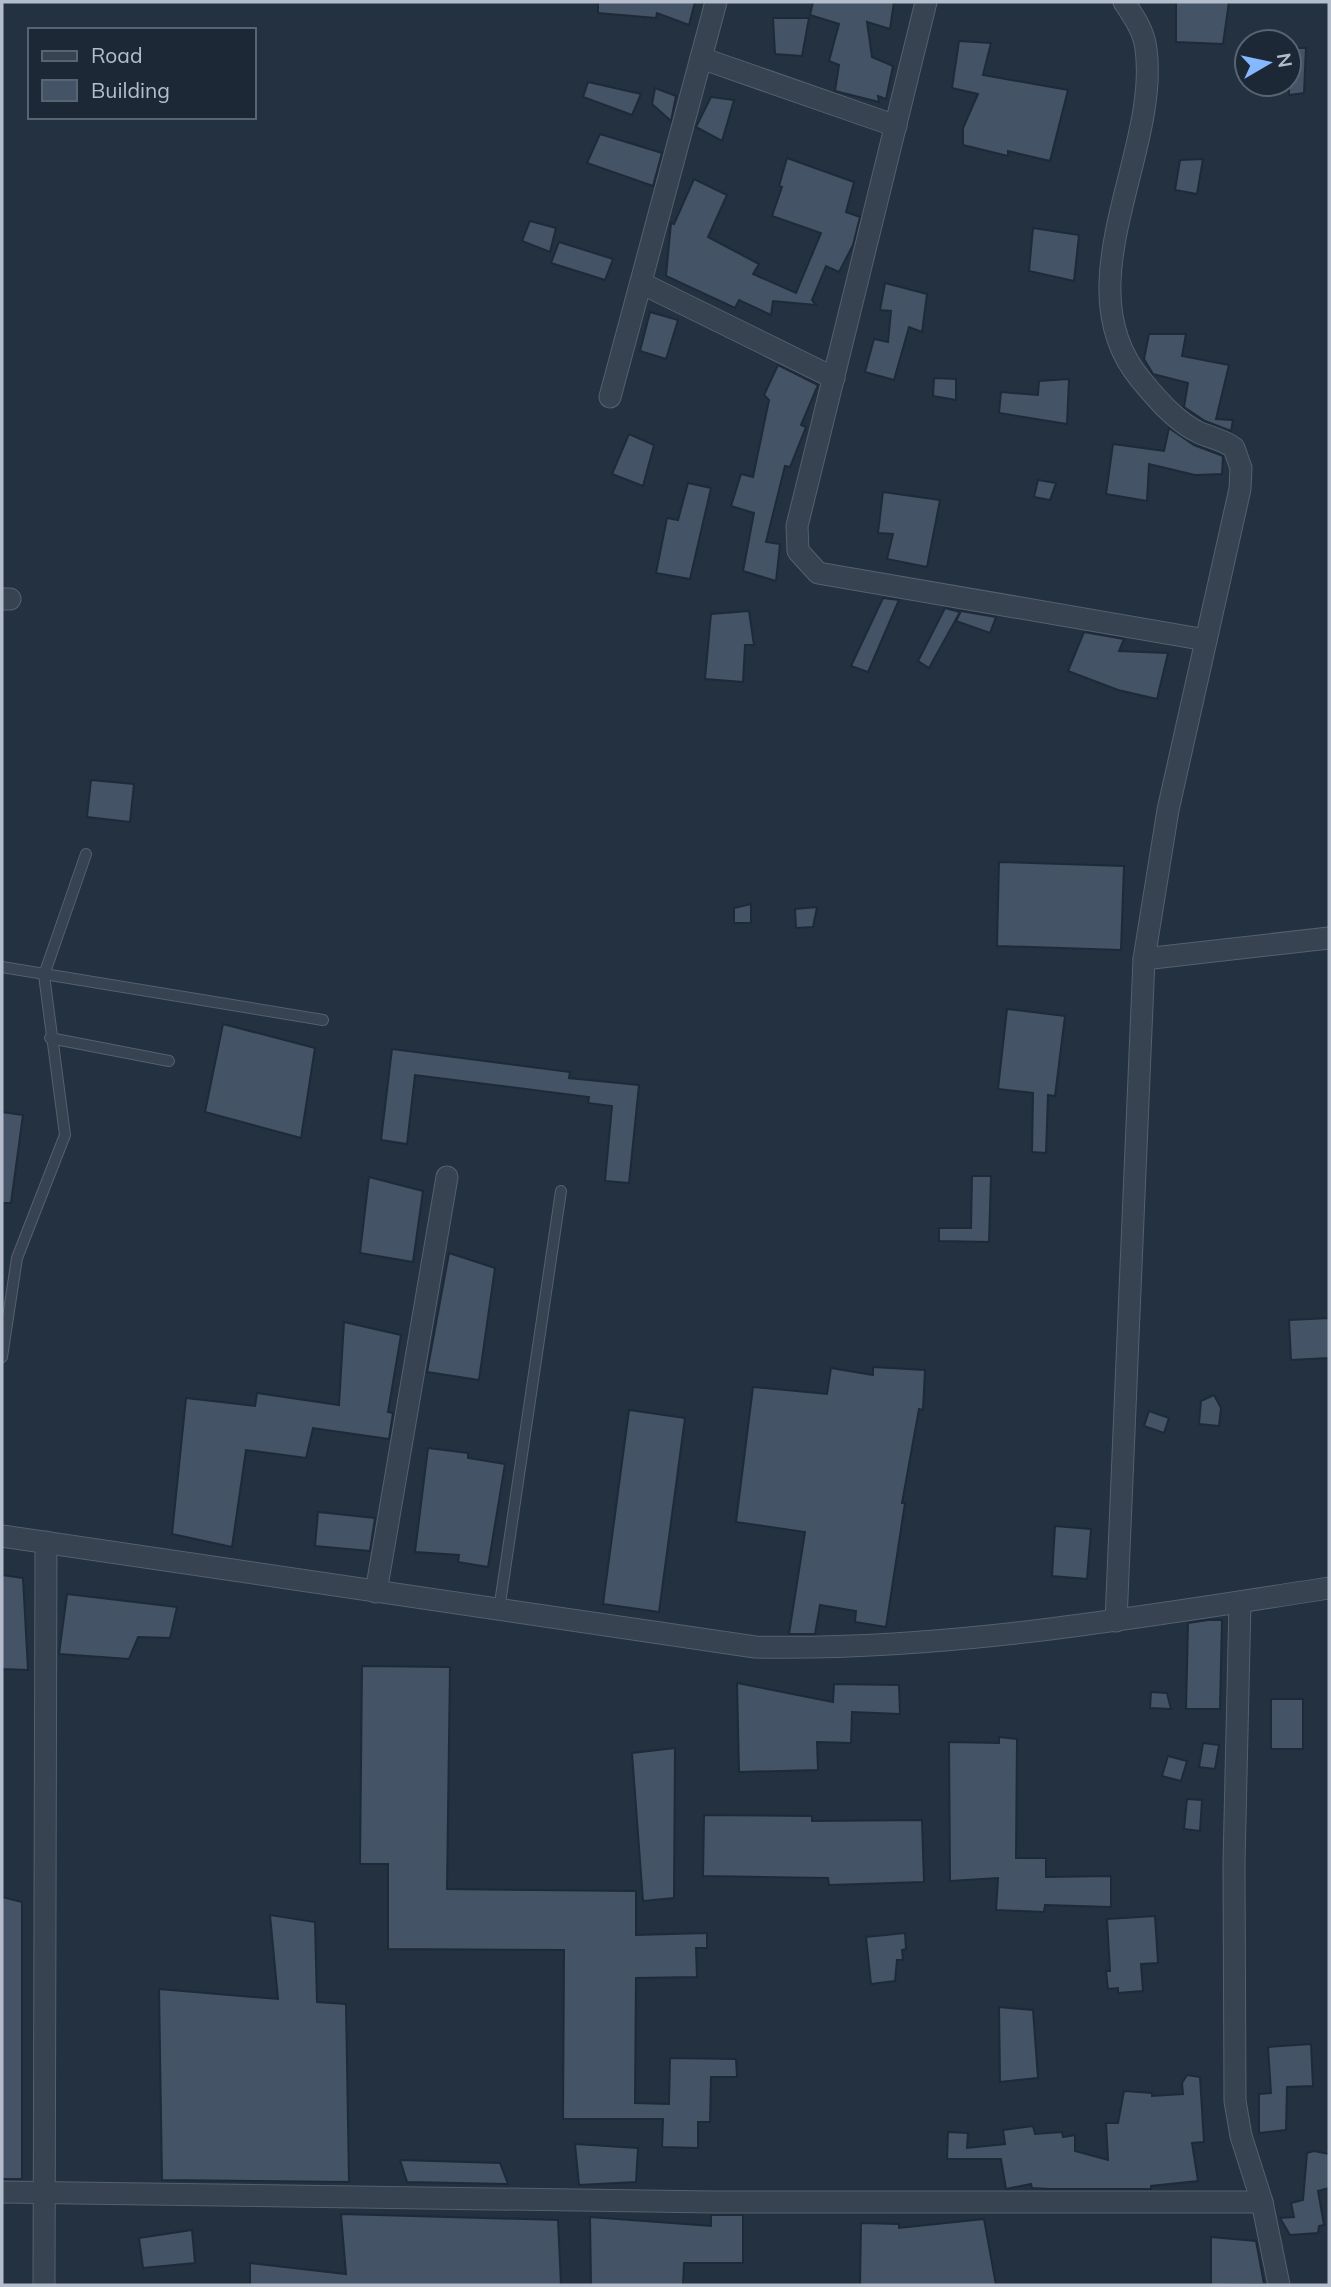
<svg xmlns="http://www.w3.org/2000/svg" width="1331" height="2287" font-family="Mulish,sans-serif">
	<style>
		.building { fill: #445365; stroke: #1e2a38; stroke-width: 2 }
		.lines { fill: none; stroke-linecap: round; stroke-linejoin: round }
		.lane-casing { stroke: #55606e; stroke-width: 12 }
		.street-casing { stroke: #55606e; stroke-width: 23 }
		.lane { stroke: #374351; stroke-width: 10 }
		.street { stroke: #374351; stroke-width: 21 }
	</style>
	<rect width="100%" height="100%" fill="#233141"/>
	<g class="building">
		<polygon points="598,2 695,2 689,25 657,13 656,18 598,13"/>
		<polygon points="813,2 894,2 890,29 867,22 872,57 893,66 886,99 878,96 879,102 835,91 839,65 829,61 839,24 810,15"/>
		<polygon points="1176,2 1229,2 1223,44 1176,42"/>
		<polygon points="773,18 809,18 802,56 775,54"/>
		<polygon points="959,41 991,43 983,75 1068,90 1050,161 1008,151 1008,156 963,145 963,128 978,94 952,88"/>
		<polygon points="1289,48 1306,48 1304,93 1289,95"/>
		<polygon points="588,82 641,94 632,115 583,97"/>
		<polygon points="655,88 676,96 671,121 652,104"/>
		<polygon points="711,97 734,100 722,141 696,127"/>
		<polygon points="600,134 662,153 653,186 587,163"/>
		<polygon points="787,158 854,182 846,212 860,217 853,245 839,272 826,266 812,300 816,305 773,301 771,315 739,300 735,308 666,276 671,223 674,224 694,179 727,195 708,237 759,264 753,274 796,293 821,233 772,216 782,187 779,186"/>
		<polygon points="1203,159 1197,194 1175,190 1180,160"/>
		<polygon points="530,221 556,228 550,252 522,241"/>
		<polygon points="1033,228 1079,235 1074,281 1029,271"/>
		<polygon points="559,242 613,259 605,280 551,263"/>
		<polygon points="885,283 927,294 922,332 909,327 894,380 865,372 874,339 888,342 891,311 880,310"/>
		<polygon points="650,312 678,320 666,359 640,351"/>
		<polygon points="1149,334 1186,334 1182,356 1229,365 1216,419 1233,420 1231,431 1205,421 1184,407 1188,383 1153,374 1144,359"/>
		<polygon points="778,365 818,385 801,425 806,427 790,467 785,466 766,542 780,544 776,581 743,571 754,513 731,506 741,474 753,477 769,400 764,395"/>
		<polygon points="934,378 956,379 956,400 933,396"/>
		<polygon points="1069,379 1067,424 999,413 1001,392 1038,395 1039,381"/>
		<polygon points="1169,428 1194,445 1223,456 1222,474 1195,475 1149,464 1147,501 1106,494 1113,444 1164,451"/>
		<polygon points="629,434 654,445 643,486 612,474"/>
		<polygon points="1038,480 1056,483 1050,500 1034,497"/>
		<polygon points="688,483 711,488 690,579 656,573 667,518 678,520"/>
		<polygon points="883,492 940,500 927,567 887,559 893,534 878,533"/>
		<polygon points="883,598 899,600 868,672 851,666"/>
		<polygon points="945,608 960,612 929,668 918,661"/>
		<polygon points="749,611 754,645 745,645 743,682 705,679 711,614"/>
		<polygon points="961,611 996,617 990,633 956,621"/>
		<polygon points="1084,632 1124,639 1119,651 1168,653 1157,699 1118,690 1068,671"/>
		<polygon points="91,780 134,784 130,822 87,817"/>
		<polygon points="999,862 1124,866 1121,950 997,946"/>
		<polygon points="751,904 751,923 734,923 734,908"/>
		<polygon points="817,907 813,927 796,928 795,909"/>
		<polygon points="1007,1009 1065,1016 1055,1096 1048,1095 1046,1153 1032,1152 1033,1093 998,1089"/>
		<polygon points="223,1024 315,1048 301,1138 205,1112"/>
		<polygon points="392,1049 570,1072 569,1078 639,1085 629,1183 605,1181 612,1106 588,1103 589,1097 415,1075 407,1144 381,1140"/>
		<polygon points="2,1112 23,1115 11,1203 2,1203"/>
		<polygon points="972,1176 991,1176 989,1242 939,1241 939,1228 971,1228"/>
		<polygon points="369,1177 423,1191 413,1262 360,1253"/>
		<polygon points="449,1253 495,1268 479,1380 427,1372"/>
		<polygon points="1329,1318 1329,1358 1291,1360 1289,1320"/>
		<polygon points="344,1322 401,1335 388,1412 393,1413 389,1439 313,1428 306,1458 246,1450 232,1547 172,1534 186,1398 255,1406 257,1393 339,1405"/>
		<polygon points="873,1367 925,1370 923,1410 919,1409 902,1503 905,1503 886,1627 855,1622 856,1611 820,1605 815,1634 789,1634 805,1532 736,1522 753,1387 827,1394 831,1368 873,1375"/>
		<polygon points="1214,1395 1221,1408 1219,1426 1199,1424 1201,1401"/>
		<polygon points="629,1410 685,1418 659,1612 603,1604"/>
		<polygon points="1149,1411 1169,1418 1164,1433 1144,1426"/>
		<polygon points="428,1448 468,1453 468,1458 505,1464 488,1567 458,1562 459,1555 415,1552"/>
		<polygon points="318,1512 375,1518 370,1551 315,1546"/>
		<polygon points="1055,1526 1091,1529 1087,1579 1052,1576"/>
		<polygon points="2,1575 23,1578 28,1670 2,1669"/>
		<polygon points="67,1594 177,1607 170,1638 138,1637 129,1659 59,1654"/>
		<polygon points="1208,1620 1222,1620 1220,1709 1186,1709 1188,1623"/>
		<polygon points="362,1666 450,1667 447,1889 636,1891 636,1935 707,1933 707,1948 696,1948 697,1977 636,1978 635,2103 669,2104 670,2058 736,2059 737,2077 711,2077 710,2122 698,2122 698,2148 662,2147 663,2119 563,2119 564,1950 388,1949 388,1864 360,1864"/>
		<polygon points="737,1683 833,1702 834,1684 899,1685 900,1714 852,1712 851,1743 817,1742 818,1770 739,1772"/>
		<polygon points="1151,1692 1167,1693 1171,1709 1150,1708"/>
		<rect x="1271" y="1699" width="32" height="50"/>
		<polygon points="999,1737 1017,1739 1016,1858 1046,1858 1046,1877 1111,1876 1111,1907 1045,1905 1044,1912 996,1910 998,1878 950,1881 949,1742 999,1743"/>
		<polygon points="1203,1743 1219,1745 1215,1769 1199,1767"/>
		<polygon points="675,1748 674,1898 643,1901 632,1753"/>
		<polygon points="1168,1756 1187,1761 1181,1781 1162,1776"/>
		<polygon points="1187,1799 1202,1800 1200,1831 1184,1829"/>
		<polygon points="704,1815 812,1816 812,1821 922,1820 924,1882 829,1885 828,1878 703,1876"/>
		<polygon points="2,1897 22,1902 22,2179 2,2179"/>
		<polygon points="270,1915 315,1922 317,2002 346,2004 349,2182 162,2180 159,1989 278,1999"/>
		<polygon points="1155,1916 1158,1963 1141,1964 1143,1991 1118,1993 1118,1988 1108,1989 1106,1971 1110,1971 1107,1919"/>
		<polygon points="905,1933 906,1949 902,1950 903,1960 897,1960 895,1981 871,1984 866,1937"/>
		<polygon points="999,2007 1033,2010 1038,2078 1000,2082"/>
		<polygon points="1311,2044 1313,2086 1287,2087 1286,2130 1259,2133 1259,2094 1271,2093 1268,2047"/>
		<polygon points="1187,2075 1200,2077 1204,2142 1192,2143 1198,2181 1151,2186 1151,2189 1049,2189 1032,2188 1031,2184 1006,2189 1001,2159 947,2159 948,2132 968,2133 967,2148 1005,2144 1003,2130 1033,2126 1035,2134 1062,2132 1063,2137 1075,2135 1075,2151 1108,2160 1106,2123 1118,2123 1124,2091 1152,2093 1152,2096 1183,2094 1182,2083"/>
		<polygon points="575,2144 638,2148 636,2182 579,2185"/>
		<polygon points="1314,2151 1329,2154 1329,2188 1318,2191 1324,2225 1319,2226 1318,2233 1290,2235 1280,2218 1294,2217 1291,2203 1303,2200 1307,2153"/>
		<polygon points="400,2160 500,2163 508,2184 407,2182"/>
		<polygon points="341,2214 558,2220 561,2285 250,2285 250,2263 346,2274"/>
		<polygon points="711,2215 743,2215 743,2263 684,2263 683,2285 591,2285 590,2217 711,2226"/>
		<polygon points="984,2219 996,2285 860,2285 861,2223 899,2224 899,2228"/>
		<polygon points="192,2230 195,2263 143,2268 139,2238"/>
		<polygon points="1211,2237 1256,2241 1264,2284 1211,2285"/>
	</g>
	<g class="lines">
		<defs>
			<g id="lane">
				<polyline points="2,967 323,1020"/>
				<polyline points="50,1038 169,1061"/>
				<polyline points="2,1357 17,1258 65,1135 44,975 86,854"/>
				<polyline points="499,1610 561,1191"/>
			</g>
			<g id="street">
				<polyline points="926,2 797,526 798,551 818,573 1206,640"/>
				<path d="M 1124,2 C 1134,17 1144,31 1146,49 C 1160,153 1062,286 1141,380 C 1157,399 1177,423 1200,433 C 1212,438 1224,440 1234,448 L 1241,468 L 1240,489 L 1168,810 L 1144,959"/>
				<polyline points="701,58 896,126"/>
				<polyline points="641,283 834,378"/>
				<polyline points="610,397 716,2"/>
				<polyline points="2,599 10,599"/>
				<path d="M 2,1536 L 755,1647 C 947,1651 1140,1617 1329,1588"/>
				<polyline points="376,1592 447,1177"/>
				<polyline points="1240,1602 1234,1863 1235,2101 1241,2136 1262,2202 1279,2285"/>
				<polyline points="1116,1621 1144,959 1329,938"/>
				<polyline points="2,2192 714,2202 1262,2202"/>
				<polyline points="44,2285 46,1542"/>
			</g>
		</defs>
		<use href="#lane" class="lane-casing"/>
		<use href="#street" class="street-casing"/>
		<use href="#lane" class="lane"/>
		<use href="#street" class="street"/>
	</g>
	<rect width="1331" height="2287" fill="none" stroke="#b4bdcb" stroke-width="7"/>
	<rect x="28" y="28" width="228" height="91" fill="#1c2836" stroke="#596472" stroke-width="2"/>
	<rect x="42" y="51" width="35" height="10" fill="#374351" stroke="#596472" stroke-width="2"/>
	<text x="91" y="63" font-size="21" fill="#b4bdcb">Road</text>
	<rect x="42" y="80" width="35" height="21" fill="#445365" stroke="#596472" stroke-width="2"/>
	<text x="91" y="98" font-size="21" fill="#b4bdcb">Building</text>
	<g transform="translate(1268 63) rotate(81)"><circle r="33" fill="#1c2836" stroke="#596472" stroke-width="2"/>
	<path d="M0-5L12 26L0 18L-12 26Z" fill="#85b8ff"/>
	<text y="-10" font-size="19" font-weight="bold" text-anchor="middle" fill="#b4bdcb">N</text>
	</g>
</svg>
